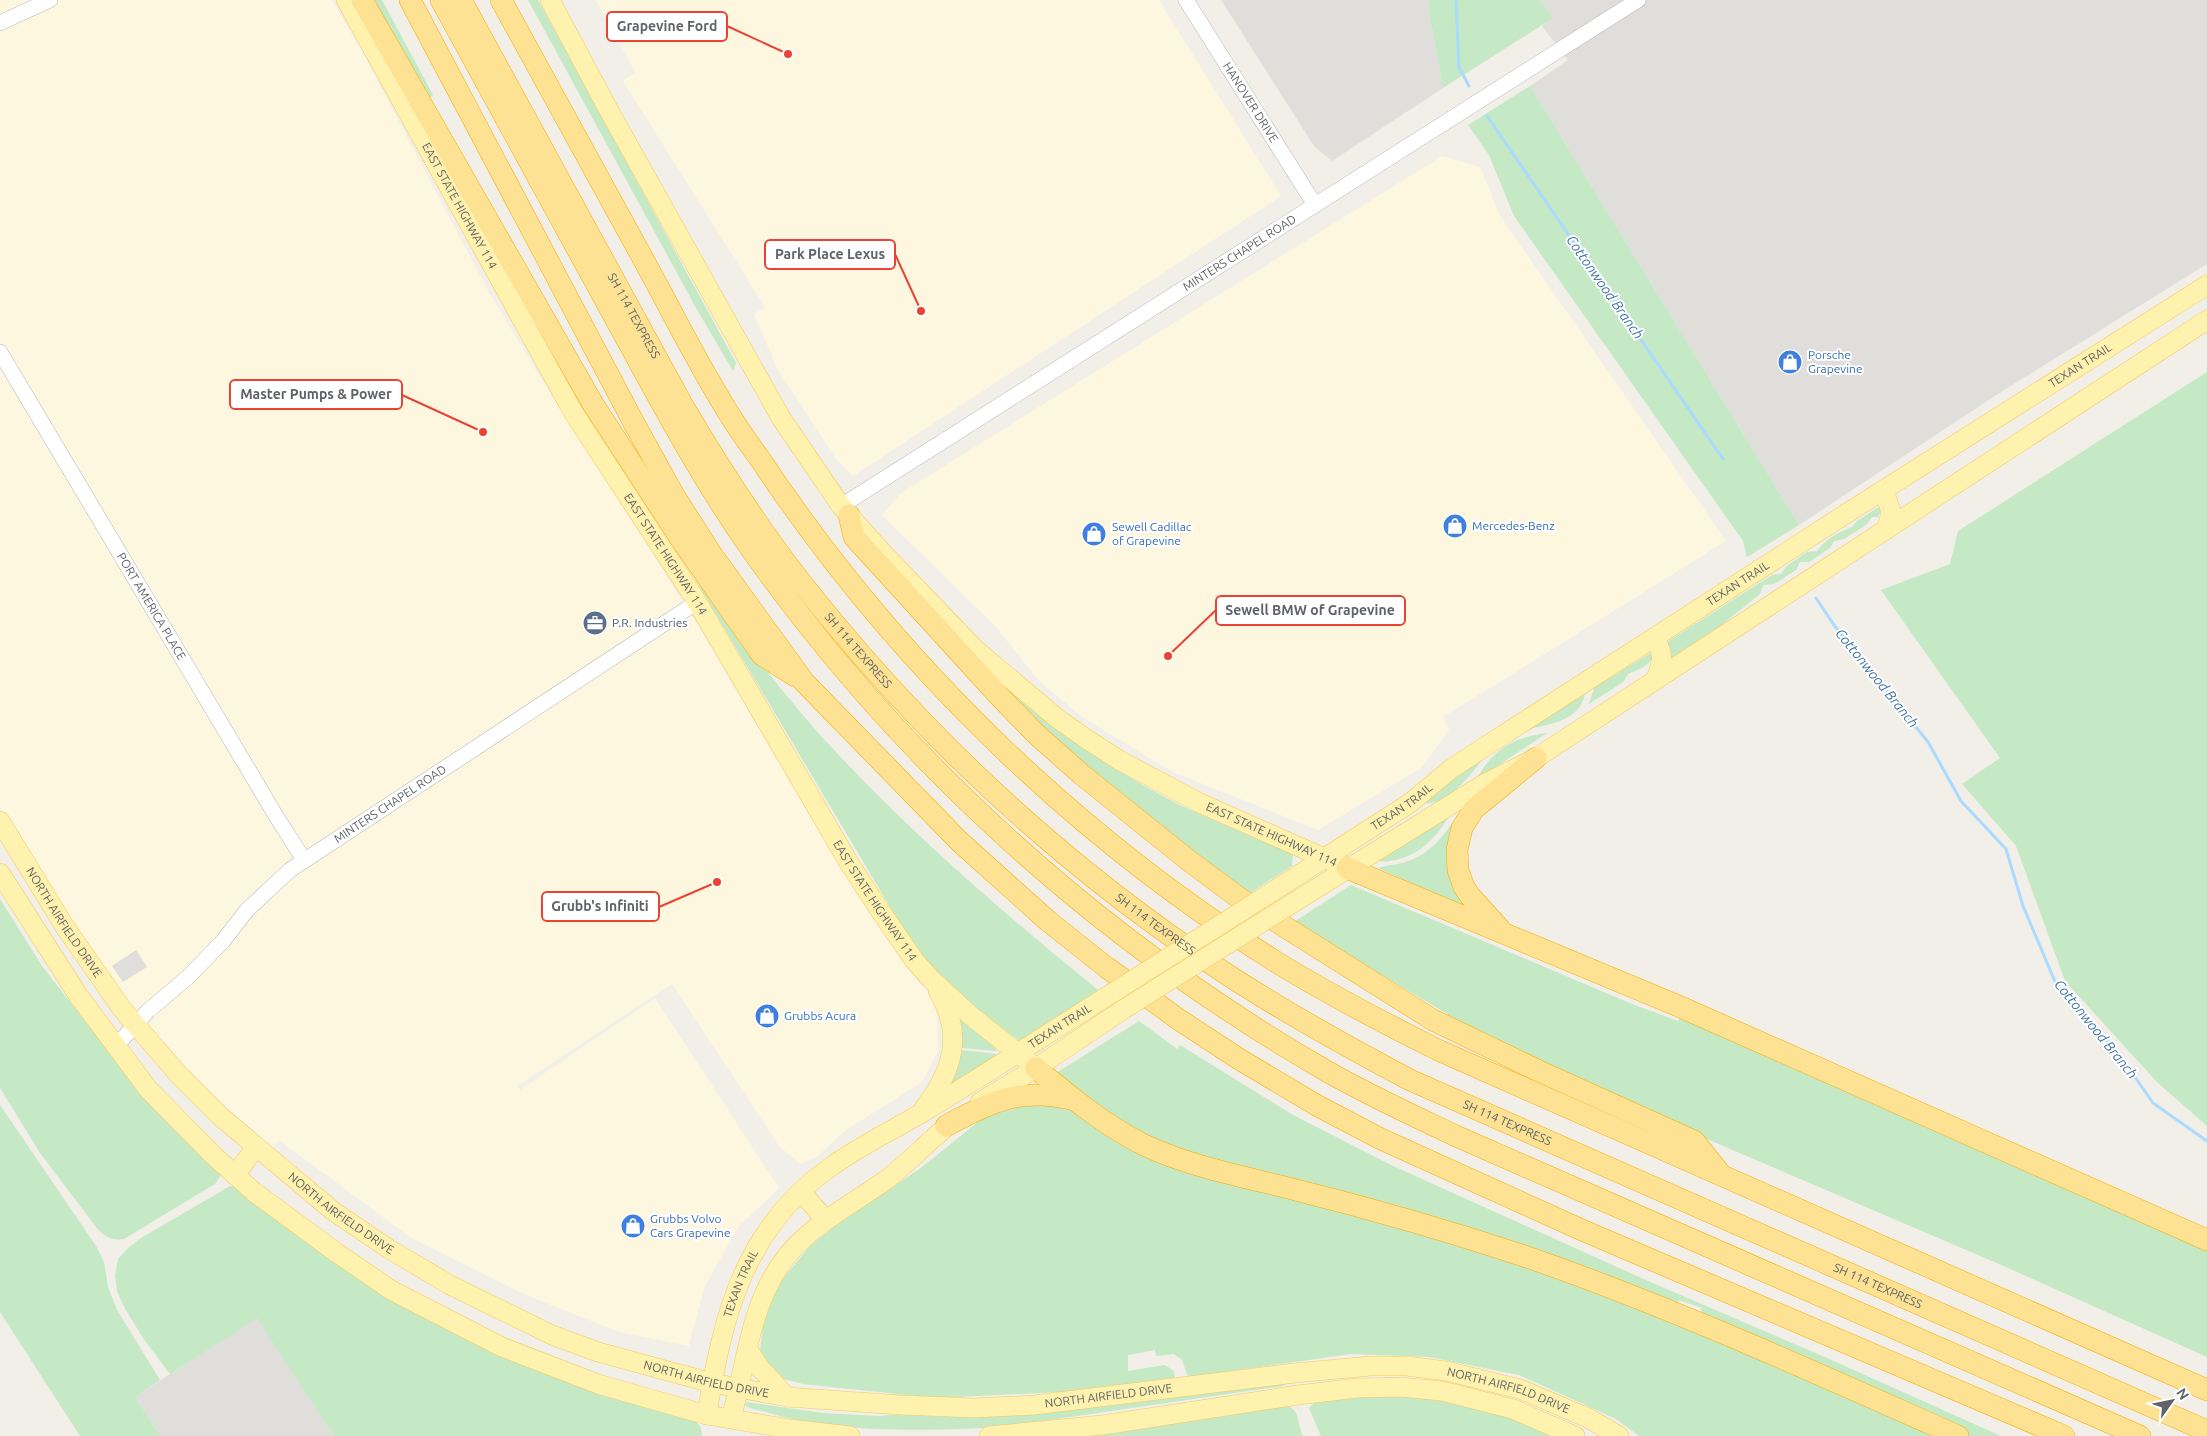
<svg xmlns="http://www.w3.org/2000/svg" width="2207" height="1436" font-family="Ubuntu,sans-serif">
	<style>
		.commercial { fill: #fef7e0 }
		.industrial { fill: #e0deda }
		.green { fill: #c5e8c5 }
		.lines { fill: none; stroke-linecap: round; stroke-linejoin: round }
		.stream { stroke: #aadaff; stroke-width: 3 }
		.minor-casing { stroke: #b5b8bc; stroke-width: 16 }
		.major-casing { stroke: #f2c960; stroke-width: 20 }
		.highway-casing { stroke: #f9ab00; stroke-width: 22 }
		.minor { stroke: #fff; stroke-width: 15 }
		.major { stroke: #fff2af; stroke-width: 19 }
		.highway { stroke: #fde293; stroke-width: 21 }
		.major-bridge-casing { stroke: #f2c960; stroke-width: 20; stroke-linecap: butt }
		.major-bridge { stroke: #fff2af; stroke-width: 19 }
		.labels { text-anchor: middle; stroke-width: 4; stroke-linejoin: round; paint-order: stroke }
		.street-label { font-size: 12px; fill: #5f6368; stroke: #fff }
		.shop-label { font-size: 12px; fill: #366cbe; stroke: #fff; text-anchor: start }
		.service-label { font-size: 12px; fill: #4e5e75; stroke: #fff; text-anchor: start }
		.water-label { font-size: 14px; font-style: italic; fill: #4174aa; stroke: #fff }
		.leader { fill: none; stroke: #ea4335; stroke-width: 2 }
		.callout-dot { fill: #ea4335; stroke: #fff; stroke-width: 2 }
		.callout { fill: #fff; stroke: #ea4335; stroke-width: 2 }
		.callout-label { font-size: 14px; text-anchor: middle; font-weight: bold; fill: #5f6368 }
	</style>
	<rect width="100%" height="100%" fill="#f1efe8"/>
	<g class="commercial">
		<polygon points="0,0 332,0 367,61 487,289 540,377 699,627 833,855 885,937 916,980 931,996 937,1016 938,1051 922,1082 846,1130 815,1158 800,1164 779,1146 672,984 517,1086 520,1090 655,998 779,1188 738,1227 704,1288 689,1346 619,1332 526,1295 410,1237 279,1140 273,1147 226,1107 182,1063 117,988 61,909 0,807"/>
		<polygon points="596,0 1159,0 1281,196 853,476 836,459 777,368 754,314 765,307 623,81 635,72"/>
		<polygon points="1442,156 1480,167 1500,216 1726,541 1443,717 1449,730 1421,768 1318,830 1173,772 1085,719 1039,681 996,627 882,515 901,493"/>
	</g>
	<g class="industrial">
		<polygon points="1221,0 1429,0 1428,6 1443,88 1332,161 1314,146"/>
		<polygon points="1540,0 2207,0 2207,264 2001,392 1799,525 1530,86 1568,60 1542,26 1552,18"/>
		<polygon points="136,950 147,967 123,982 112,966"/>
		<polygon points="257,1317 334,1436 160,1436 135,1397"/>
	</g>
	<g class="green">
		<polygon points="368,0 382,0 433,95 426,100"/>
		<polygon points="528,0 538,0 736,363 733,371 695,306"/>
		<polygon points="1429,0 1540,0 1553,18 1443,88 1428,6"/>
		<polygon points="1530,86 1799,525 1747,557 1743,541 1514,216 1489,155 1468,125"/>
		<polygon points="2207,372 2207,1126 2157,1082 2065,981 2016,846 1962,784 2000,758 1881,590 1950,564 1958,531"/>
		<path d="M 1880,506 L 1883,508 L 1878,517 L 1872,517 L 1866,525 L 1844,539 L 1834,541 L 1830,548 L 1809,562 L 1800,562 L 1796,570 L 1774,584 L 1763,585 L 1760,594 L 1719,627 L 1663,664 L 1667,642 L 1772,575 L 1781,574 L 1787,566 L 1807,552 L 1817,551 C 1827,538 1837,533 1852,527 L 1857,521 Z"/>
		<path d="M 695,579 C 741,637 784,697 834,750 C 915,837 1006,915 1098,990 L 1021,1042 C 982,1013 945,984 914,947 Z"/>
		<path d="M 1652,652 L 1653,658 C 1645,668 1639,669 1628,674 L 1623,682 L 1589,704 L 1594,688 Z"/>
		<path d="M 1009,691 C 1063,737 1121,775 1184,807 C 1220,824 1257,837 1293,854 L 1292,866 L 1250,893 L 1123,800 L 1006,694 Z"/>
		<path d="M 1585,694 C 1579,721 1551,724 1528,729 Z"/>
		<path d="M 1547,733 L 1475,781 C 1493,750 1511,738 1547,733 Z"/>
		<path d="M 1486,755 C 1473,771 1449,806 1425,803 L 1461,772 Z"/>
		<path d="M 1451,813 C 1438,835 1422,854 1396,860 C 1389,861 1383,863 1377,860 Z"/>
		<path d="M 1455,819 L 1457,822 L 1471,910 L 1378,868 C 1386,865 1397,865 1405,862 C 1429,855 1442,838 1455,819 Z"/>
		<polygon points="1351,885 1632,1004 1678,1021 1683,1013 2207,1246 2207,1357 1999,1264 1592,1090 1492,1041 1294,922"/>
		<path d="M 0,899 L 42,966 L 131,1080 L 220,1170 L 220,1177 L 215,1184 L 124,1239 C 111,1241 105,1237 96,1227 L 40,1153 L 0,1088 Z"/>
		<polygon points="957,1017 996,1048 996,1051 962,1048 959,1045"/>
		<polygon points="1139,1021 1177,1049 1180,1045 1293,1115 1391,1165 1648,1281 1827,1358 2001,1436 1970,1436 1888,1400 1701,1312 1702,1308 1679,1300 1676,1308 1216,1164 1129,1128 1056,1073"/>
		<polygon points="962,1050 996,1054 998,1056 947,1088 958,1053"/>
		<polygon points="1057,1102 1108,1129 1428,1232 1628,1301 1941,1436 1639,1436 1616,1419 1519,1375 1429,1357 1351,1354 1188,1377 1182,1360 1174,1354 1156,1356 1155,1350 1128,1355 1128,1371 1165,1365 1174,1371 1175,1378 1082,1391 935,1398 803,1384 780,1378 772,1373 760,1352 764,1315 777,1286 809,1247 837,1224 921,1168 984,1117 1001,1108"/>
		<polygon points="0,1105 96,1246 104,1262 108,1287 117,1310 160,1380 135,1397 160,1436 80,1436 0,1312"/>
		<polygon points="230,1186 239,1188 412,1310 695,1420 701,1428 702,1436 334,1436 257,1318 170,1374 145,1341 125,1309 117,1291 115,1275 118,1259 127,1249 141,1238"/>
		<path d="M 1286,1383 L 1283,1386 L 1003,1427 C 930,1431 835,1434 766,1412 C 759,1410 750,1409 744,1405 L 747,1402 L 822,1413 L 878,1416 Z"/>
		<polygon points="1368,1394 1429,1397 1493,1410 1560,1436 1321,1436 1309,1408 1316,1401"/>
		<path d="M 1284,1405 C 1302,1410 1296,1422 1303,1436 L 1066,1436 Z"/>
	</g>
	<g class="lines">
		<g class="stream">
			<polyline points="1456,0 1459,67 1469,86"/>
			<polyline points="1487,116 1723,459"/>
			<polyline points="1816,598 1834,625 1928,742 1961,801 2006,849 2023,906 2056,984 2119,1054 2153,1103 2207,1141"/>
		</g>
		<defs>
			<g id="minor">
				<path id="s1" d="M 1186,0 L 1315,205"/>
				<polyline points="0,23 50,0"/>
				<path id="s2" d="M 0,352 L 276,816 L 304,860"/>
				<path id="s3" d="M 841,506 L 1638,0"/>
				<path id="s4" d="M 116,1046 L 148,1011 L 188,977 L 223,941 L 247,910 L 290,870 L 697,602"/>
			</g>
			<g id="major">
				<path id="s5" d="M 346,0 L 573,412 L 697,602 L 849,863 L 881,912 L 914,960 L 931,979 L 970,1015 L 1036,1068"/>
				<path id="s6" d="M 550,0 L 607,107 L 781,418 L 841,506 L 881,551 L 975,649 L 1058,719 L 1088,740 L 1119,760 L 1200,803 L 1347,868"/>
				<polyline points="1884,490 1891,512 1887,529"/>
				<path d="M 1655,639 C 1665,655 1662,661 1656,679"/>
				<path id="s7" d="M 0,821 L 65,927 L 122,1009 L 178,1074 L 221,1117 L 333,1211 L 389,1249 L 450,1285 L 552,1335 L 598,1352 L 712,1383 L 787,1397 L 901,1405 L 974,1408 L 1034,1405 L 1295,1373 L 1370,1366 L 1407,1366 L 1446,1371 L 1520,1389 L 1588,1418 L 1619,1436"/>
				<polyline points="0,873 78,995 148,1089 214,1156 254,1192 337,1253 391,1290 502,1347 598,1384 707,1415 790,1429 850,1436"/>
				<path id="s8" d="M 1261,899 L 1410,803 L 1451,769 L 1486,746 L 1844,515 L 2207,285"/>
				<polyline points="1280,911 1484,784 1536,758 2207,320"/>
				<polyline points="980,1102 1036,1068 1124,1009"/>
				<path d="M 924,1108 C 953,1071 964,1034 938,991"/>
				<polyline points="235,1175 256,1147"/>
				<polyline points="801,1192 825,1219"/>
				<polyline points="748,1349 760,1368 787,1397"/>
				<path id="s9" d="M 707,1415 C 722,1317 744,1229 829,1168 C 858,1147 889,1132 920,1114 C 983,1076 1044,1036 1106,997"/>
				<path d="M 731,1418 C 744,1374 748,1325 769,1284 C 793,1234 840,1212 883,1182 C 910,1163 931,1137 958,1118"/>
				<polyline points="989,1436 1103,1425 1298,1395 1357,1388 1401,1387 1442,1391 1513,1409 1575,1436"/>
			</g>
			<g id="highway">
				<polyline points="362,0 593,404 682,541 762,655 795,676"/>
				<polyline points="410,0 635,425 675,497 710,552 804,682 960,842 1048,921 1106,967 1178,1019 1239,1059 1318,1106 1381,1139 1582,1230 2064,1436"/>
				<path d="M 441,0 C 498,103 554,206 610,309 C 653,387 694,466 744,539 C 895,756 1095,937 1323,1069 C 1366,1094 1412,1115 1456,1136 L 2140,1436"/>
				<path id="s10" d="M 461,0 L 682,404 C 718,465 756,525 800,581 C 919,732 1061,865 1222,971 C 1282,1011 1346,1046 1410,1080 L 2207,1431"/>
				<path d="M 501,0 C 550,89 598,177 647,266 C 671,310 694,356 720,399 C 732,420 746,440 760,459 C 893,659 1070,832 1273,960 C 1326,993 1382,1022 1438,1050 L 2207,1390"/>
				<polyline points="849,515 854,537 1001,698 1037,735 1081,774 1188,860 1239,898 1433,1020 1541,1072 1694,1141 1719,1172"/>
				<polyline points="1347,868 1683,1008 2207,1240"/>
				<polyline points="1500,929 1470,896 1464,887 1458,870 1457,850 1462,828 1474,809 1536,758"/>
				<path d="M 1036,1068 C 1069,1096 1103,1124 1142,1144 C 1192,1168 1247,1177 1300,1191 C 1376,1210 1452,1232 1527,1257 C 1674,1308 1816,1373 1958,1436"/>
				<path d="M 946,1126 C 989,1102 1021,1087 1071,1099"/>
			</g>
		</defs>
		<use href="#minor" class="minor-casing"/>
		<use href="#major" class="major-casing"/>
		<use href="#highway" class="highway-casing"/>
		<use href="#minor" class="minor"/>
		<use href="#major" class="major"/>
		<use href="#highway" class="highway"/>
		<defs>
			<g id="major-bridge">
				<polyline points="1106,997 1261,899"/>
				<polyline points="1124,1009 1280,911"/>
			</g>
		</defs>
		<use href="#major-bridge" class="major-bridge-casing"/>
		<use href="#major-bridge" class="major-bridge"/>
	</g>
	<defs>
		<symbol id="shop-disc" viewBox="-11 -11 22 22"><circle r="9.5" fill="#3f7fe0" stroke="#fff"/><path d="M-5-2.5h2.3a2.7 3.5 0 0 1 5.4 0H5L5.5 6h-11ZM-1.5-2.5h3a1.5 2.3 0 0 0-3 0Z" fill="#fff"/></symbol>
		<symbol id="office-disc" viewBox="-11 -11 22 22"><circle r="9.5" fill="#5c6f8a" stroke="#fff"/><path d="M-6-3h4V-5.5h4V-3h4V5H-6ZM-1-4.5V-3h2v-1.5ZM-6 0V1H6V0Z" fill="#fff"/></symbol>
	</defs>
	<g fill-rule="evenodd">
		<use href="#shop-disc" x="1776" y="348" width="28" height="28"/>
		<use href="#shop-disc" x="1441" y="512" width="28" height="28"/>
		<use href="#shop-disc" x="1080" y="520" width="28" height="28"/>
		<use href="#office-disc" x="581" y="609" width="28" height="28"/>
		<use href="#shop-disc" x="753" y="1002" width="28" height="28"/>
		<use href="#shop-disc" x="619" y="1212" width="28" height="28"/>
	</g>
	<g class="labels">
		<g class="street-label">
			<text dy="4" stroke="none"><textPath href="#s1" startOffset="121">HANOVER DRIVE</textPath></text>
			<text dy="4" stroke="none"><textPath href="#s5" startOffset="235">EAST STATE HIGHWAY 114</textPath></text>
			<text dy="4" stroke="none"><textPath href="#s3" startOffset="472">MINTERS CHAPEL ROAD</textPath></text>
			<text dy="4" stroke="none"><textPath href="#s10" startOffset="360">SH 114 TEXPRESS</textPath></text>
			<text dy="4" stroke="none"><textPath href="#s8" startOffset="978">TEXAN TRAIL</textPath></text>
			<text dy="4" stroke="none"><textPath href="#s5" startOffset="640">EAST STATE HIGHWAY 114</textPath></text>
			<text dy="4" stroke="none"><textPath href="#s8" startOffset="572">TEXAN TRAIL</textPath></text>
			<text dy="4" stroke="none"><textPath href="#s2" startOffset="296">PORT AMERICA PLACE</textPath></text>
			<text dy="4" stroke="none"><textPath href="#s10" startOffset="764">SH 114 TEXPRESS</textPath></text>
			<text dy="4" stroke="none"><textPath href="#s4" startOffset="368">MINTERS CHAPEL ROAD</textPath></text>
			<text dy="4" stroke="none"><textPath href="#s8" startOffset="168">TEXAN TRAIL</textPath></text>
			<text dy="4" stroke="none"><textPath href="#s6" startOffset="1132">EAST STATE HIGHWAY 114</textPath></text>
			<text dy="4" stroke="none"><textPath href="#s5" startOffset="1045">EAST STATE HIGHWAY 114</textPath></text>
			<text dy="4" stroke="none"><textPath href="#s7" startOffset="120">NORTH AIRFIELD DRIVE</textPath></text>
			<text dy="4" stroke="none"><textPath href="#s10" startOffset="1169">SH 114 TEXPRESS</textPath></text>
			<text dy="4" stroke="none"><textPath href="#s9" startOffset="555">TEXAN TRAIL</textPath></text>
			<text dy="4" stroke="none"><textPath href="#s10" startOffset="1574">SH 114 TEXPRESS</textPath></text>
			<text dy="4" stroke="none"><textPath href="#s7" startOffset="525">NORTH AIRFIELD DRIVE</textPath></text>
			<text dy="4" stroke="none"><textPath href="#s9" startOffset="136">TEXAN TRAIL</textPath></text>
			<text dy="4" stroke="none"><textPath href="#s10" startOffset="1979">SH 114 TEXPRESS</textPath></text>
			<text dy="4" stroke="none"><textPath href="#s7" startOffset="930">NORTH AIRFIELD DRIVE</textPath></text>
			<text dy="4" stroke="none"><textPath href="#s7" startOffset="1740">NORTH AIRFIELD DRIVE</textPath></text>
			<text dy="4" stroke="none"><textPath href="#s7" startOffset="1335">NORTH AIRFIELD DRIVE</textPath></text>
		</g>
		<g class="shop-label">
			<text x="1808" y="359">Porsche<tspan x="1808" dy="14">Grapevine</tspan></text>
			<text x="1472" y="530">Mercedes-Benz</text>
			<text x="1112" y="531">Sewell Cadillac<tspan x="1112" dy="14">of Grapevine</tspan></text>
			<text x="784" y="1020">Grubbs Acura</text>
			<text x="650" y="1223">Grubbs Volvo<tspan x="650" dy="14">Cars Grapevine</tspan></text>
		</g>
		<g class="service-label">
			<text x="612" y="627">P.R. Industries</text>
		</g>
		<g class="water-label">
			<text transform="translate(1605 287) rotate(55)" y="5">Cottonwood Branch</text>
			<text transform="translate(1877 678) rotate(51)" y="5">Cottonwood Branch</text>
			<text transform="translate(2096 1029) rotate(51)" y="5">Cottonwood Branch</text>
		</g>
	</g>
	<path class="leader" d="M788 54L727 26M921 311L895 254M483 432L402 395M1168 656L1216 610M717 882L659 907"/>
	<g class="callout-dot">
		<circle cx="788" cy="54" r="5"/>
		<circle cx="921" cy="311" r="5"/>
		<circle cx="483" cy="432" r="5"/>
		<circle cx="1168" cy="656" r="5"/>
		<circle cx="717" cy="882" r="5"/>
	</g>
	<g class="callout">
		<rect x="607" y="12" width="120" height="29" rx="5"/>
		<rect x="765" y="240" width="130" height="29" rx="5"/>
		<rect x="230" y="380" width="172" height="29" rx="5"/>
		<rect x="1216" y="596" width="189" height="29" rx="5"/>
		<rect x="542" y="892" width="117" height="29" rx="5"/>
	</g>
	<g class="callout-label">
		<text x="667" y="31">Grapevine Ford</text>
		<text x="830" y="259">Park Place Lexus</text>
		<text x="316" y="399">Master Pumps &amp; Power</text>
		<text x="1310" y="615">Sewell BMW of Grapevine</text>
		<text x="600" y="911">Grubb's Infiniti</text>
	</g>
	<g transform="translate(2172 1401) rotate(57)" stroke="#ffffff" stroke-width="4" paint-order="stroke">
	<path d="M0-4L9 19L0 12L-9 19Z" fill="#5f6368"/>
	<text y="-8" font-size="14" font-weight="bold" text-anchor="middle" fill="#5f6368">N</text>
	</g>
</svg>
